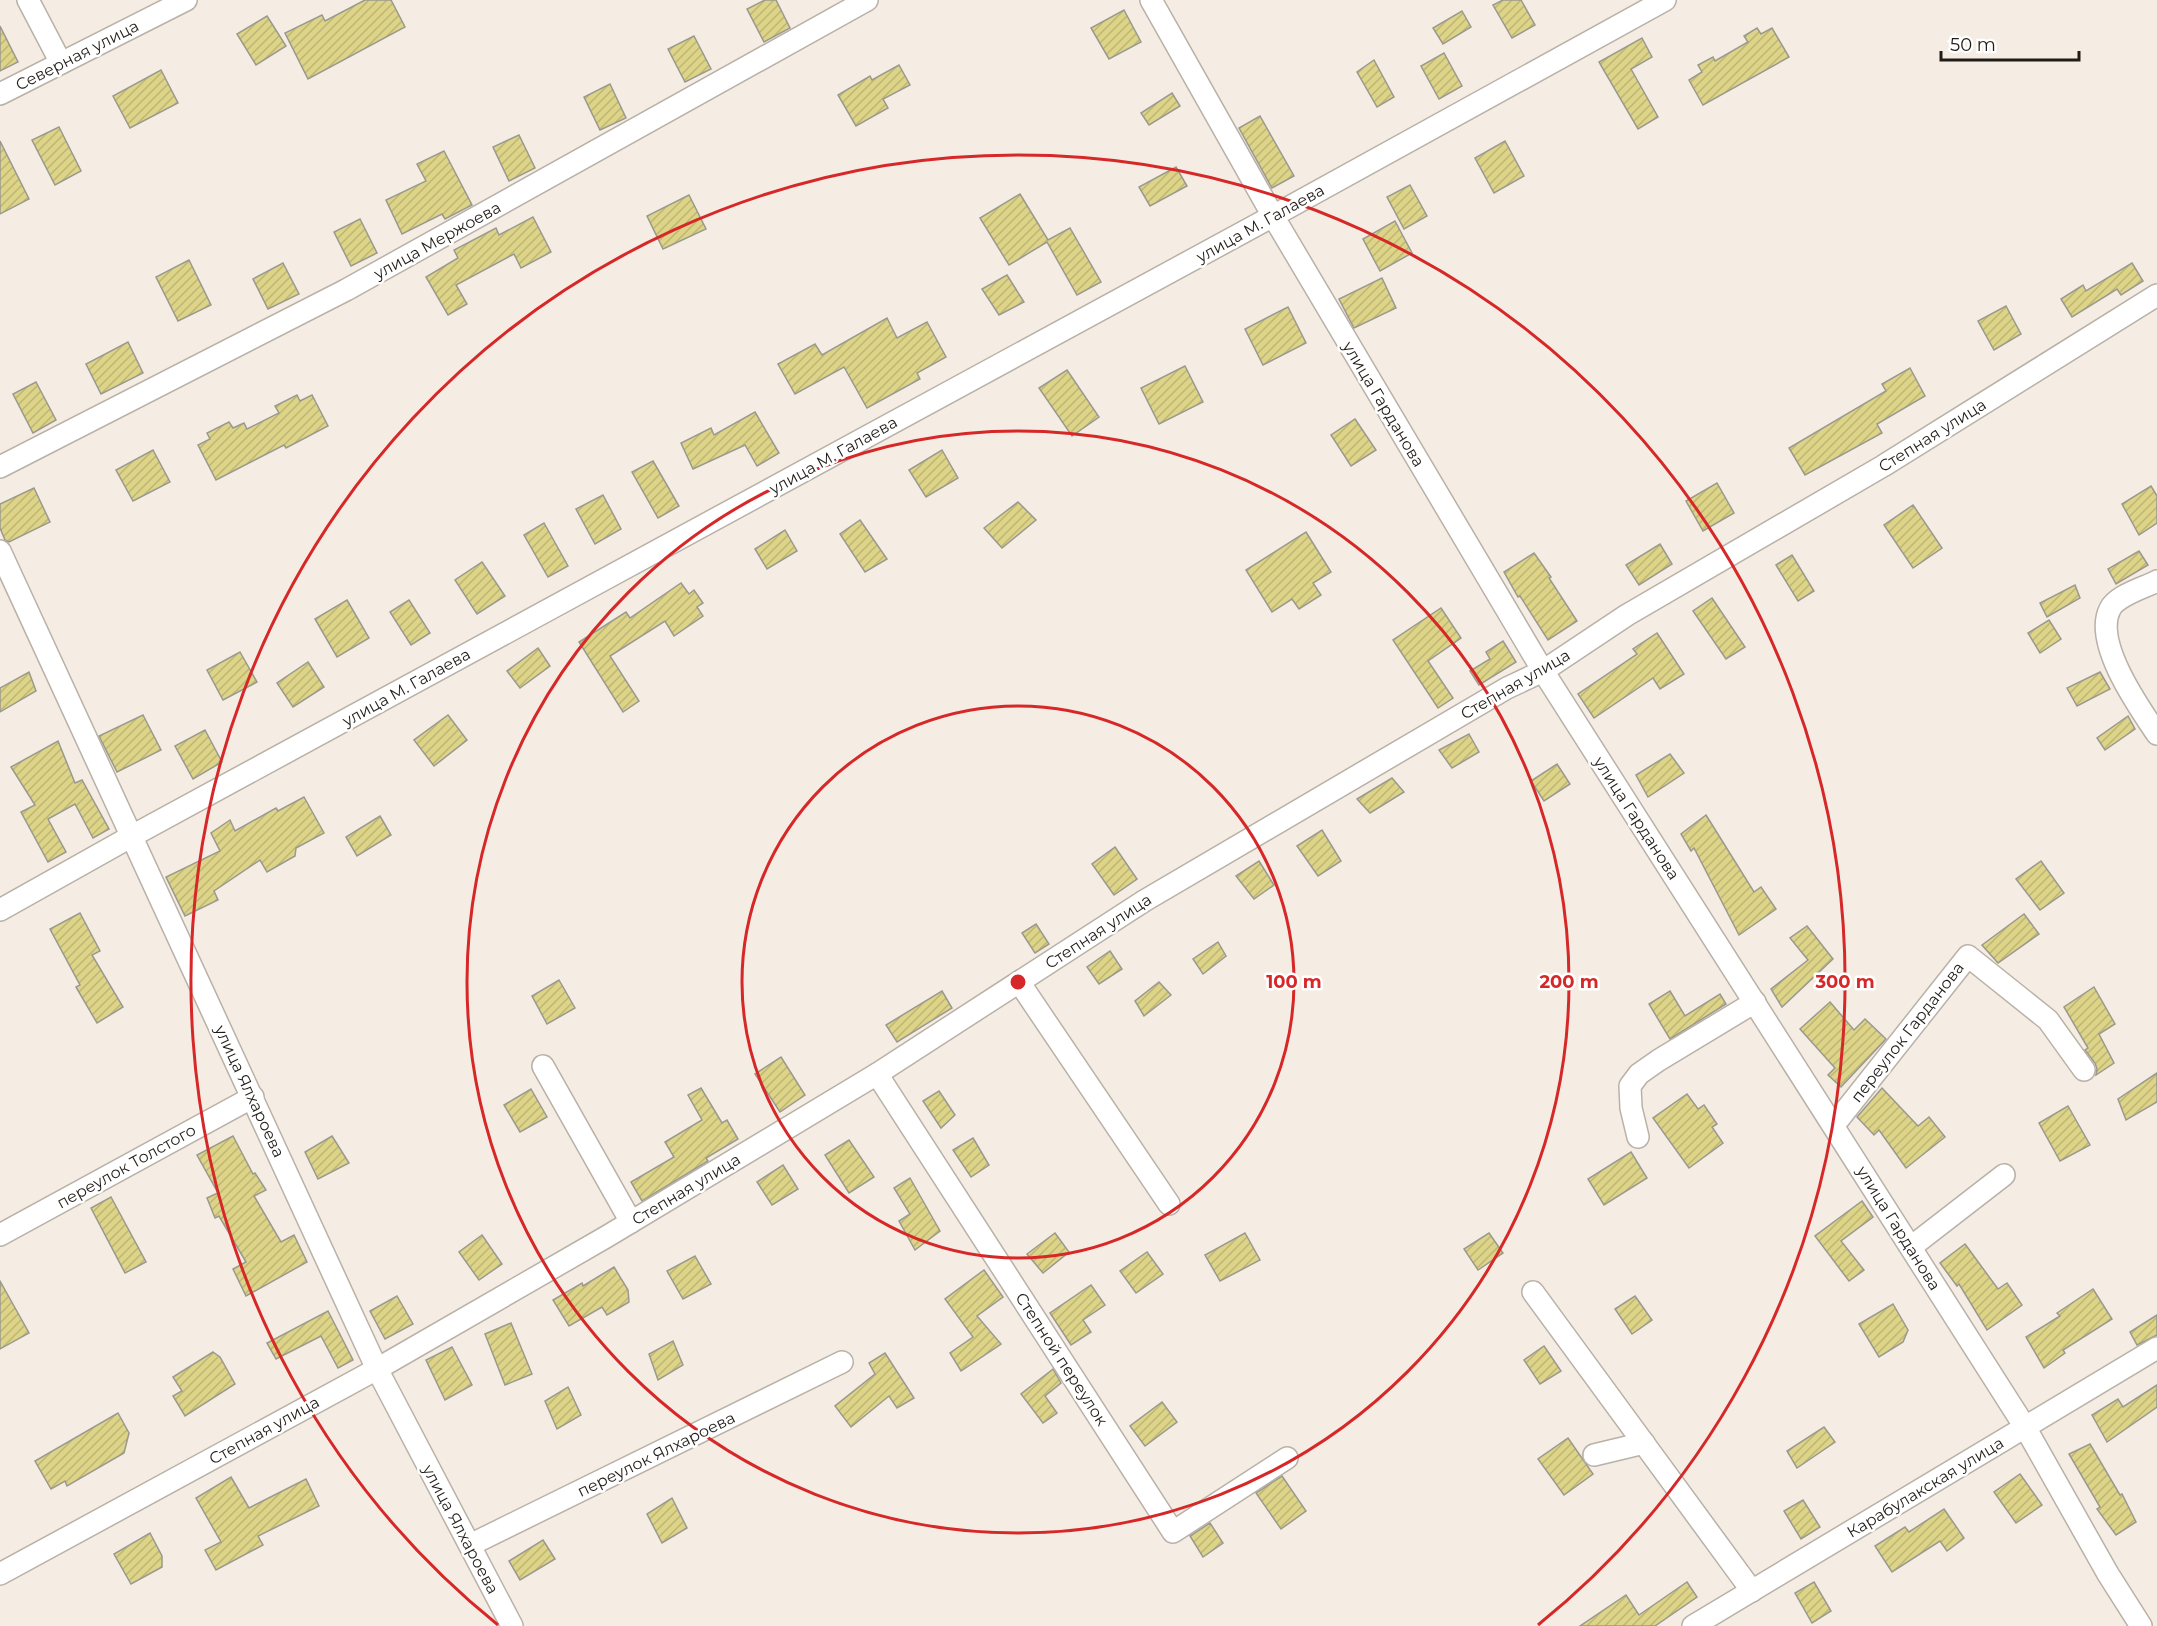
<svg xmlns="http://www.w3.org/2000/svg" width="2157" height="1626" font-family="Montserrat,sans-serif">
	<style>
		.building { fill: url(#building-hatch); stroke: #9a998e; stroke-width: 1.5 }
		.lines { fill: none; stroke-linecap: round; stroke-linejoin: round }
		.minor-casing { stroke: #b9b1a7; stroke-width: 24 }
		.minor { stroke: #fff; stroke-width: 21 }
		.ring { fill: none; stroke: #d62828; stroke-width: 3 }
		.labels { text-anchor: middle; stroke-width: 5; stroke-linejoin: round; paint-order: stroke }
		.street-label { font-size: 16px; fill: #201d19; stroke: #fff }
		.centre { fill: #d62828; stroke: #fff; stroke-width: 3 }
		.ring-label { font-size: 18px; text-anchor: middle; font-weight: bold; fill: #d62828; stroke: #fff; stroke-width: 5; stroke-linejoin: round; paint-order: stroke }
	</style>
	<defs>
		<pattern id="building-hatch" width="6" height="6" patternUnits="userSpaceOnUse" patternTransform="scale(1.5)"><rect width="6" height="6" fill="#ddd488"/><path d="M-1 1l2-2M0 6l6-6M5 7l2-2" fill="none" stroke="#bdb675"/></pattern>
	</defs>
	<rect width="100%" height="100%" fill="#f5ede3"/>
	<g class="building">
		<polygon points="365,0 391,0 405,27 308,79 285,33 322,15 325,21"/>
		<polygon points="765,0 776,0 790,28 764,42 747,9"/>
		<polygon points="1503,0 1521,0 1535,25 1512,38 1493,5"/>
		<polygon points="1124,10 1141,42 1109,59 1091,28"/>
		<polygon points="1462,11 1471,27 1443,44 1433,28"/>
		<polygon points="267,16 286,46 256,65 237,34"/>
		<polygon points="0,26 18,62 0,71"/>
		<polygon points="1757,28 1761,34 1772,28 1789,57 1703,105 1689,80 1702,72 1698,65 1713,57 1715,61 1748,42 1744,36"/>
		<polygon points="694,36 711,69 685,82 668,49"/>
		<polygon points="1642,38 1652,57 1631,69 1658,117 1638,129 1599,62"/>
		<polygon points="1444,53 1462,86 1439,99 1421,66"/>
		<polygon points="1374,60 1394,97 1377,107 1357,72"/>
		<polygon points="899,65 910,85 883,99 888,108 856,126 838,95 870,76 872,80"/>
		<polygon points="161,70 178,103 130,128 113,96"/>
		<polygon points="610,84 626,118 600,130 584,97"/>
		<polygon points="1172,93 1180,106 1149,125 1141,113"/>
		<polygon points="1260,116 1294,176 1272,188 1239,128"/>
		<polygon points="59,127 81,171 55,185 32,140"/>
		<polygon points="519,135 535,168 509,181 493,147"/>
		<polygon points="0,141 29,199 0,214"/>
		<polygon points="1505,141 1524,176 1494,193 1475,158"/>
		<polygon points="444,151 472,205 445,219 442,214 402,234 386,200 426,181 417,164"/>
		<polygon points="1176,167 1187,186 1150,206 1139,187"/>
		<polygon points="1410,185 1427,216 1404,229 1387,197"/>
		<polygon points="1020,194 1048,240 1070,228 1101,282 1077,295 1047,242 1009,265 980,218"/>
		<polygon points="689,195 706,229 663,249 647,216"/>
		<polygon points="533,217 551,252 521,268 514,254 456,285 467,304 448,315 426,277 458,258 454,250 496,228 499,235"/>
		<polygon points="360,219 377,253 351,266 334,232"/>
		<polygon points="1395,221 1412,253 1380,271 1363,239"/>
		<polygon points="189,260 211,305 178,321 156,277"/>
		<polygon points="283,263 299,294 268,309 253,279"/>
		<polygon points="2132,263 2143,281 2121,295 2117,289 2072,317 2061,299 2083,285 2086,291"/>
		<polygon points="1007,275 1024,302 999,315 982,289"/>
		<polygon points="1382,278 1396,308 1354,328 1339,299"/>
		<polygon points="2006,306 2021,334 1994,350 1978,321"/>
		<polygon points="1288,307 1306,343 1263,365 1245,329"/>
		<polygon points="887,318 897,338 927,322 946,357 917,373 920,379 867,408 844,367 795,394 778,364 815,344 822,355"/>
		<polygon points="128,342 143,373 101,394 86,364"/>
		<polygon points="1185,366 1203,402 1159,424 1141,388"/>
		<polygon points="1910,368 1925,396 1877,424 1882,433 1805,475 1789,448 1886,391 1882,384"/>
		<polygon points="1067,370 1099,417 1072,436 1039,388"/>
		<polygon points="36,382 56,420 33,433 13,394"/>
		<polygon points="297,395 300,401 312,395 328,426 286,448 284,445 216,480 198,445 210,439 207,433 229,422 233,428 244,423 247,429 279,413 275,406"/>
		<polygon points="755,412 779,453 757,466 745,445 693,469 681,443 711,428 714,435"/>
		<polygon points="1355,419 1376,450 1351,466 1331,435"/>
		<polygon points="153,450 170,482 133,501 116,470"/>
		<polygon points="942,450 958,478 926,497 909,470"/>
		<polygon points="653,461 679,506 658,518 632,472"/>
		<polygon points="1717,483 1734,513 1703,531 1686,501"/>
		<polygon points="2151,486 2157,496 2157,523 2139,535 2122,504"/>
		<polygon points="34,488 50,522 9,542 5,540 0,528 0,504"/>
		<polygon points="603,495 621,529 595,544 576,509"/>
		<polygon points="1018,502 1036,520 1002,548 984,528"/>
		<polygon points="1913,505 1942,548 1913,568 1884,525"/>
		<polygon points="860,520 887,559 865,572 840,534"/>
		<polygon points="544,523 568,566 548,577 524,535"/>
		<polygon points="785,530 797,551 767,569 755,549"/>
		<polygon points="1306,532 1331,572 1313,583 1321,595 1299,609 1292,599 1272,612 1246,570"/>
		<polygon points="1660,544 1672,564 1639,585 1626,565"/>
		<polygon points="2139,551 2148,565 2116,584 2108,569"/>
		<polygon points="1534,553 1551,577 1549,578 1577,621 1548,640 1520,596 1518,597 1504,572"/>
		<polygon points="1792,555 1814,591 1798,601 1776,565"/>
		<polygon points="482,562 505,596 477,614 455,580"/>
		<polygon points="681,583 689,594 694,590 703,603 697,607 703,616 674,636 665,621 610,656 639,701 623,712 579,642 626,612 630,618"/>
		<polygon points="2075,585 2080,598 2047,617 2040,603"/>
		<polygon points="1712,598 1745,647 1726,659 1693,611"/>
		<polygon points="347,600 369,638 337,657 315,619"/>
		<polygon points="409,600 430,633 411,645 390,612"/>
		<polygon points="1441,608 1461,638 1428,661 1453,698 1438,708 1393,640"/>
		<polygon points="2049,620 2061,639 2040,653 2028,633"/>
		<polygon points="1657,633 1684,674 1660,689 1653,678 1594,718 1578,694 1637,654 1633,649"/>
		<polygon points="1503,641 1516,662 1479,685 1470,671 1490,659 1486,652"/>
		<polygon points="538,648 550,666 520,688 507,671"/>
		<polygon points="240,652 257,682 223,700 207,670"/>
		<polygon points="308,662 324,687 293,707 277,683"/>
		<polygon points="29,672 36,691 0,712 0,688"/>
		<polygon points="2100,672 2110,689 2077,706 2067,688"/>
		<polygon points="143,715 161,750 117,772 99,736"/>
		<polygon points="448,715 467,740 434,766 414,740"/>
		<polygon points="2128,716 2135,729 2105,750 2097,738"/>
		<polygon points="205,730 222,762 193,779 175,746"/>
		<polygon points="1469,734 1479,752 1452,768 1439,750"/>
		<polygon points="58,741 75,783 82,780 109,829 93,838 75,804 48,819 66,852 48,862 21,812 35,805 11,767"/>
		<polygon points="1670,754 1684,773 1648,797 1636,775"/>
		<polygon points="1557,764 1570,784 1544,801 1531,781"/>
		<polygon points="1392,778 1404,792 1370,813 1357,799"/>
		<polygon points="304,797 324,833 296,848 295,856 267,872 260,860 214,891 218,900 185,916 166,877 220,851 211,833 230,820 235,831 276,808 278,811"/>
		<polygon points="1706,815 1754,892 1761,887 1776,909 1739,935 1694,848 1691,851 1681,834"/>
		<polygon points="380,816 391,835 357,856 346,837"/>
		<polygon points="1322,830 1341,861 1318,876 1297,846"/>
		<polygon points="1115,847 1137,879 1114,895 1092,864"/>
		<polygon points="1259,861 1274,885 1254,899 1236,876"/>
		<polygon points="2041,861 2064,893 2040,910 2016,879"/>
		<polygon points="80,913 100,951 92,955 123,1007 97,1023 76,987 80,985 50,929"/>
		<polygon points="2024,914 2039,934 1998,963 1982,945"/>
		<polygon points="1036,924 1049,944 1035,953 1022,933"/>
		<polygon points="1807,926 1833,959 1782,1007 1771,989 1808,960 1790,938"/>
		<polygon points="1218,942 1226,956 1203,974 1193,959"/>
		<polygon points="1110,951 1122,969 1099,984 1087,967"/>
		<polygon points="559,980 575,1008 547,1024 532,996"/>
		<polygon points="1159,982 1171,995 1144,1016 1135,1001"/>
		<polygon points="2094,987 2115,1024 2099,1034 2114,1063 2096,1075 2097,1069 2095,1063 2085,1050 2088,1048 2064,1007"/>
		<polygon points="942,991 952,1008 897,1042 886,1025"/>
		<polygon points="1670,991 1685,1016 1720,994 1726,1004 1670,1039 1649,1004"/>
		<polygon points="1830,1002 1854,1030 1865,1019 1886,1039 1841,1087 1828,1075 1835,1068 1800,1029"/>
		<polygon points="781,1057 805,1095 780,1112 755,1074"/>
		<polygon points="2157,1073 2157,1102 2126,1120 2118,1099"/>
		<polygon points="701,1088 722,1123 727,1120 738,1139 706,1158 708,1161 642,1201 631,1182 674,1157 665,1142 702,1120 688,1095"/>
		<polygon points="1882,1088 1918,1126 1929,1117 1945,1137 1906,1168 1879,1130 1874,1135 1857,1117"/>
		<polygon points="531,1089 547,1117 520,1132 504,1105"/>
		<polygon points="939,1091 955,1115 941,1128 923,1101"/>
		<polygon points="1687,1094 1698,1109 1704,1105 1717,1124 1712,1127 1723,1143 1689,1168 1653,1118"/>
		<polygon points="2068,1106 2090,1145 2060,1161 2039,1123"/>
		<polygon points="233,1136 253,1174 255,1173 266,1190 254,1196 281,1242 294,1235 307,1262 246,1296 233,1269 246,1262 219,1216 215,1218 207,1198 218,1193 197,1155"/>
		<polygon points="332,1136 349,1163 318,1179 305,1152"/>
		<polygon points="973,1138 989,1165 971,1177 953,1150"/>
		<polygon points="849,1140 874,1177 849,1193 825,1155"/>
		<polygon points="1631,1152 1647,1178 1604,1205 1588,1179"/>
		<polygon points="783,1165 798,1189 772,1205 757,1182"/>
		<polygon points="910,1178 940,1231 915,1250 899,1221 910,1214 894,1188"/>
		<polygon points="111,1197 146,1262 125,1273 91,1208"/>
		<polygon points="1862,1201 1873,1217 1841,1241 1864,1270 1849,1281 1815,1236"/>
		<polygon points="1055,1233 1069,1252 1043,1273 1027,1254"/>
		<polygon points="1245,1233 1260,1260 1220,1281 1205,1255"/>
		<polygon points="1489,1233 1503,1253 1478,1270 1464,1249"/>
		<polygon points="482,1235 502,1264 479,1280 459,1252"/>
		<polygon points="1965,1244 1998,1289 2007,1283 2022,1305 1987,1330 1959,1284 1957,1286 1940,1263"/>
		<polygon points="1147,1252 1163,1274 1136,1293 1120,1271"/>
		<polygon points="695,1256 711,1284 683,1299 667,1271"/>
		<polygon points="614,1267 628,1290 629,1302 607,1315 602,1307 569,1326 553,1300 582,1283 583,1286"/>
		<polygon points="984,1270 1003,1297 977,1316 1001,1344 961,1371 950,1353 973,1337 945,1299"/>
		<polygon points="0,1281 29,1333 0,1349"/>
		<polygon points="1091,1285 1105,1305 1083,1320 1091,1332 1071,1345 1050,1313"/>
		<polygon points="2093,1289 2112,1319 2063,1350 2065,1353 2044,1368 2026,1337 2060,1316 2057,1313"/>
		<polygon points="397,1296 413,1324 385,1339 370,1311"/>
		<polygon points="1635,1296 1652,1320 1632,1334 1615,1309"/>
		<polygon points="1893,1304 1908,1330 1903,1342 1879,1357 1859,1324"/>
		<polygon points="328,1311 353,1360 338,1368 321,1336 276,1359 267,1343"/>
		<polygon points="2157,1315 2157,1335 2137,1345 2130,1332"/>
		<polygon points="511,1323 532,1374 505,1385 485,1334"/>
		<polygon points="673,1341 683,1365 658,1380 649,1354"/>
		<polygon points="1544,1346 1561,1371 1540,1384 1524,1360"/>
		<polygon points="452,1347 472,1385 445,1400 426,1360"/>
		<polygon points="213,1352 220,1357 235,1384 185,1416 173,1396 182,1391 173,1377"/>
		<polygon points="885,1353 914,1398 897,1408 889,1396 851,1427 835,1406 875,1374 869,1363"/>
		<polygon points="1053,1369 1061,1383 1045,1396 1057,1413 1043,1423 1021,1394"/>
		<polygon points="2157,1385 2157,1407 2107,1442 2092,1415 2118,1399 2123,1407"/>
		<polygon points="568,1387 581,1415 557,1429 545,1401"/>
		<polygon points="1162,1402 1177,1422 1145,1446 1130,1426"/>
		<polygon points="118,1413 129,1433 124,1453 67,1486 65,1481 51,1489 35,1461"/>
		<polygon points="1824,1427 1835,1442 1797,1468 1787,1451"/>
		<polygon points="1568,1438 1593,1474 1564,1495 1538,1459"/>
		<polygon points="2090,1444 2120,1495 2122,1494 2136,1522 2116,1535 2097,1509 2100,1507 2069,1454"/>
		<polygon points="2020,1474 2042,1505 2016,1523 1994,1492"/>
		<polygon points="1282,1476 1306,1511 1281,1529 1256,1493"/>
		<polygon points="231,1477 249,1508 306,1479 319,1506 258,1536 263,1545 216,1570 205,1550 221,1542 196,1498"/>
		<polygon points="672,1498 687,1528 662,1543 647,1514"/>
		<polygon points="1803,1500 1820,1527 1801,1539 1784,1511"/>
		<polygon points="1944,1509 1964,1538 1947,1551 1940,1541 1892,1572 1875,1546 1905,1527 1909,1532"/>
		<polygon points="1210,1523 1223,1543 1203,1557 1190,1536"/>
		<polygon points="150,1533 162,1556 162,1567 131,1584 114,1554"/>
		<polygon points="543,1540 555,1559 520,1580 509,1561"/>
		<polygon points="1687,1582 1697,1597 1655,1626 1580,1626 1626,1595 1639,1615"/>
		<polygon points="1814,1582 1831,1611 1812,1623 1795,1593"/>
	</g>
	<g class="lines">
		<defs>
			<g id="minor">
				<polyline points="28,0 61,63"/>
				<polyline points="1151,0 1273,216 1543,671 2025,1427 2108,1574 2141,1626"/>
				<polyline points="0,94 186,0"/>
				<polyline points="0,467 346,290 867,0"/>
				<polyline points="0,551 377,1369 512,1626"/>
				<path d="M 2157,581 C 2144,588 2117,595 2110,609 C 2093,642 2138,706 2157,734"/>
				<polyline points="0,910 132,836 1273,216 1665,0"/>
				<polyline points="1019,982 1169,1204"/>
				<polyline points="543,1066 631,1222"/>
				<polyline points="877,1074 1173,1532 1287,1458"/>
				<polyline points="1834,1125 1968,956 2048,1020 2084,1070"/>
				<polyline points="1638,1137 1631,1108 1630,1086 1639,1074 1659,1060 1755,1002"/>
				<polyline points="0,1235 253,1097"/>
				<polyline points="1911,1247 2004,1175"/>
				<polyline points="1533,1292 1752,1591"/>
				<polyline points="1594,1455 1644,1443"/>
				<polyline points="470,1545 842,1362"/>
				<polyline points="0,1574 377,1369 606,1237 877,1074 1144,901 1507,688 1543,671 1627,615 1883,466 2157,295"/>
				<polyline points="1693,1626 2157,1348"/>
			</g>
		</defs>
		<use href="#minor" class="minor-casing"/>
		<use href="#minor" class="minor"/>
	</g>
	<g class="ring">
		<circle cx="1018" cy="982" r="276"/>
		<circle cx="1018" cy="982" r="551"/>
		<path d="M498 1625A827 827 0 1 1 1538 1625"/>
	</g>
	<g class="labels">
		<g class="street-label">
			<text transform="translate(77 55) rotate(-27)" y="6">Северная улица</text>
			<text transform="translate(1260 223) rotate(-29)" y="6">улица М. Галаева</text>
			<text transform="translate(437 240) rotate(-29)" y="6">улица Мержоева</text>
			<text transform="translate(1384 404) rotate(59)" y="6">улица Гарданова</text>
			<text transform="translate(1932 435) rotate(-32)" y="6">Степная улица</text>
			<text transform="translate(833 455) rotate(-29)" y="6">улица М. Галаева</text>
			<text transform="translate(1515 684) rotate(-30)" y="6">Степная улица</text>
			<text transform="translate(406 687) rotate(-29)" y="6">улица М. Галаева</text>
			<text transform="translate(1637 818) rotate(57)" y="6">улица Гарданова</text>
			<text transform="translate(1098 931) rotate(-33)" y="6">Степная улица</text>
			<text transform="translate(1907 1032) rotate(-52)" y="6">переулок Гарданова</text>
			<text transform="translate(250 1091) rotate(65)" y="6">улица Ялхароева</text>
			<text transform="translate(126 1166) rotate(-29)" y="6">переулок Толстого</text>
			<text transform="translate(686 1189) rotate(-31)" y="6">Степная улица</text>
			<text transform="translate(1899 1228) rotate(58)" y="6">улица Гарданова</text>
			<text transform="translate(1062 1359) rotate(57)" y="6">Степной переулок</text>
			<text transform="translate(264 1430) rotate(-29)" y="6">Степная улица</text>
			<text transform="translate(656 1454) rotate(-26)" y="6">переулок Ялхароева</text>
			<text transform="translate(1925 1487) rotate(-31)" y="6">Карабулакская улица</text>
			<text transform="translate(461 1529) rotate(62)" y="6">улица Ялхароева</text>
		</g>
	</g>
	<circle cx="1018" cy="982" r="9" class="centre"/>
	<g class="ring-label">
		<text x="1294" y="988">100 m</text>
		<text x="1569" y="988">200 m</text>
		<text x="1845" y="988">300 m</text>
	</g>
	<path d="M1941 51v9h138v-9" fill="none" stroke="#201d19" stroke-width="3"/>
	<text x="1950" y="51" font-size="18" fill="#201d19" stroke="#ffffff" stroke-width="4.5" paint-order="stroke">50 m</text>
</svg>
